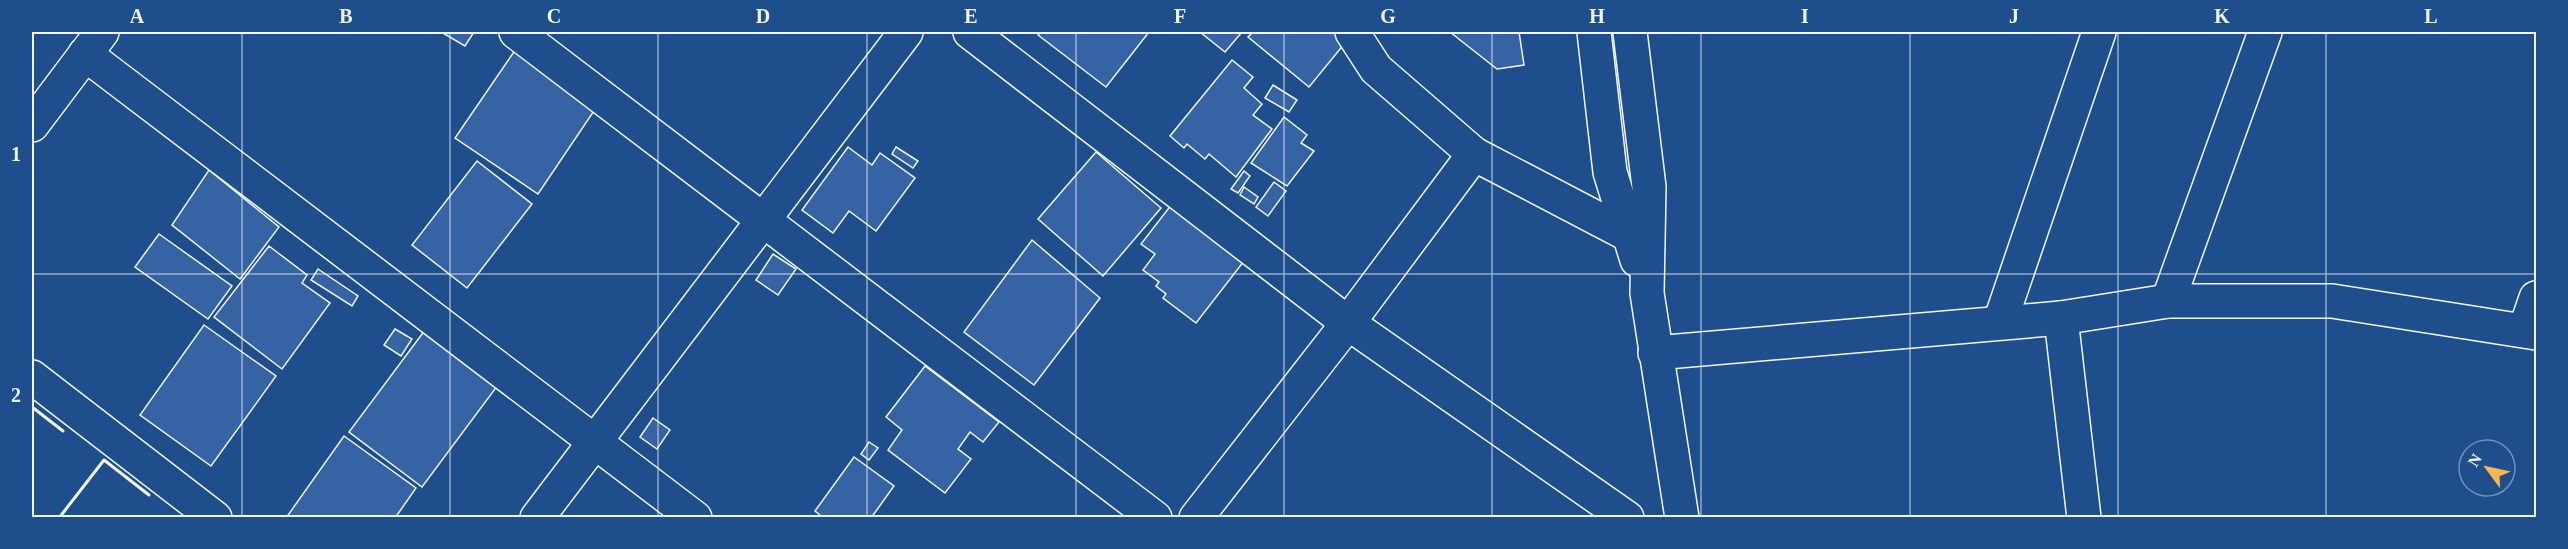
<svg xmlns="http://www.w3.org/2000/svg" width="2568" height="549" font-family="'Times New Roman',serif">
	<style>
		.building { fill: #3563a3; stroke: #f2f6ff; stroke-width: 1.5 }
		.lines { fill: none; stroke-linecap: round; stroke-linejoin: round }
		.minor-casing { stroke: #f2f6ff; stroke-width: 36 }
		.trunk-casing { stroke: #f2f6ff; stroke-width: 36 }
		.minor { stroke: #1f4e8c; stroke-width: 33 }
		.trunk { stroke: #1f4e8c; stroke-width: 33 }
		.wall { stroke: #f2f6ff; stroke-width: 3 }
		.grid { fill: none; stroke: #f2f6ff; stroke-width: 1.5; stroke-opacity: 0.55 }
		.neatline { fill: none; stroke: #f2f6ff; stroke-width: 2 }
		.grid-label { font-size: 20px; text-anchor: middle; font-weight: bold; fill: #f2f6ff }
	</style>
	<rect width="100%" height="100%" fill="#1f4e8c"/>
	<g class="building">
		<polygon points="441,32 474,32 465,46"/>
		<polygon points="1041,32 1149,32 1106,87 1038,35"/>
		<polygon points="1200,32 1242,32 1225,52"/>
		<polygon points="1253,32 1354,32 1309,87 1248,37"/>
		<polygon points="1450,32 1519,32 1524,65 1497,69"/>
		<polygon points="520,43 602,99 538,194 455,138"/>
		<polygon points="1232,60 1253,77 1244,88 1262,104 1253,115 1272,129 1236,177 1209,154 1205,159 1187,144 1184,148 1170,136"/>
		<polygon points="1273,85 1297,100 1289,112 1265,98"/>
		<polygon points="1284,117 1307,135 1301,143 1314,151 1287,186 1251,163"/>
		<polygon points="848,147 872,165 880,153 915,178 876,231 849,211 833,233 802,210"/>
		<polygon points="896,147 918,161 913,168 892,154"/>
		<polygon points="1096,152 1161,208 1103,276 1038,219"/>
		<polygon points="477,161 532,204 467,288 412,245"/>
		<polygon points="209,170 279,227 240,279 172,225"/>
		<polygon points="1244,171 1250,176 1238,193 1231,189"/>
		<polygon points="1274,182 1286,191 1268,216 1256,207"/>
		<polygon points="1244,187 1258,197 1254,204 1240,195"/>
		<polygon points="1175,200 1248,256 1196,323 1163,298 1166,294 1156,286 1159,282 1143,270 1155,254 1141,244"/>
		<polygon points="159,234 232,286 208,319 135,267"/>
		<polygon points="1032,240 1100,298 1034,385 964,332"/>
		<polygon points="269,246 307,275 302,283 330,303 282,369 214,317"/>
		<polygon points="773,254 796,269 778,295 756,280"/>
		<polygon points="318,269 358,296 352,306 311,280"/>
		<polygon points="204,325 276,376 211,466 140,415"/>
		<polygon points="395,329 412,339 401,356 384,345"/>
		<polygon points="425,330 498,385 422,487 349,432"/>
		<polygon points="925,366 999,422 983,442 970,432 958,449 971,459 945,493 888,450 902,430 886,417"/>
		<polygon points="653,418 670,430 657,449 640,437"/>
		<polygon points="344,436 416,488 395,518 286,518"/>
		<polygon points="869,442 878,448 869,460 861,454"/>
		<polygon points="854,457 894,486 871,518 824,518 815,511"/>
	</g>
	<g class="lines">
		<defs>
			<g id="minor">
				<polyline points="516,32 1155,518"/>
				<polyline points="970,32 1348,323 1627,518"/>
				<polyline points="1352,32 1376,69 1474,154 1646,244"/>
				<polyline points="85,54 695,518"/>
				<polyline points="32,125 102,32"/>
				<polyline points="2168,301 2265,32"/>
				<polyline points="2061,318 2084,518"/>
				<polyline points="2000,322 2099,32"/>
				<polyline points="2525,330 2536,298"/>
				<polyline points="1655,353 2061,318 2168,301 2332,301 2536,333"/>
				<polyline points="32,377 215,518"/>
				<polyline points="537,518 906,32"/>
				<polyline points="1196,518 1348,323 1474,154"/>
			</g>
			<g id="trunk">
				<polyline points="1594,32 1610,172 1637,260"/>
				<polyline points="1630,32 1649,187 1647,293 1682,518"/>
			</g>
		</defs>
		<use href="#minor" class="minor-casing"/>
		<use href="#trunk" class="trunk-casing"/>
		<use href="#minor" class="minor"/>
		<use href="#trunk" class="trunk"/>
		<g class="wall">
			<polyline points="32,407 63,431"/>
			<polyline points="59,518 104,460 149,495"/>
		</g>
	</g>
	<path class="grid" d="M 242,32 L 242,518M 450,32 L 450,518M 658,32 L 658,518M 867,32 L 867,518M 1076,32 L 1076,518M 1284,32 L 1284,518M 1492,32 L 1492,518M 1701,32 L 1701,518M 1910,32 L 1910,518M 2118,32 L 2118,518M 2326,32 L 2326,518M 32,274 L 2536,274"/>
	<rect width="2568" height="549" fill="none" stroke="#1f4e8c" stroke-width="66"/>
	<g transform="translate(2487 468) rotate(303)"><circle r="28" fill="#1f4e8c" stroke="#7391ba" stroke-width="1.5"/>
	<path d="M0-4.5L10 22L0 15L-10 22Z" fill="#ffb74d"/>
	<text y="-9" font-size="16" font-weight="bold" text-anchor="middle" fill="#f2f6ff">N</text>
	</g>
	<rect x="33" y="33" width="2502" height="483" class="neatline"/>
	<g class="grid-label">
		<text x="137" y="23">A</text>
		<text x="346" y="23">B</text>
		<text x="554" y="23">C</text>
		<text x="763" y="23">D</text>
		<text x="971" y="23">E</text>
		<text x="1180" y="23">F</text>
		<text x="1388" y="23">G</text>
		<text x="1597" y="23">H</text>
		<text x="1805" y="23">I</text>
		<text x="2014" y="23">J</text>
		<text x="2222" y="23">K</text>
		<text x="2431" y="23">L</text>
		<text x="16" y="161">1</text>
		<text x="16" y="402">2</text>
	</g>
</svg>
